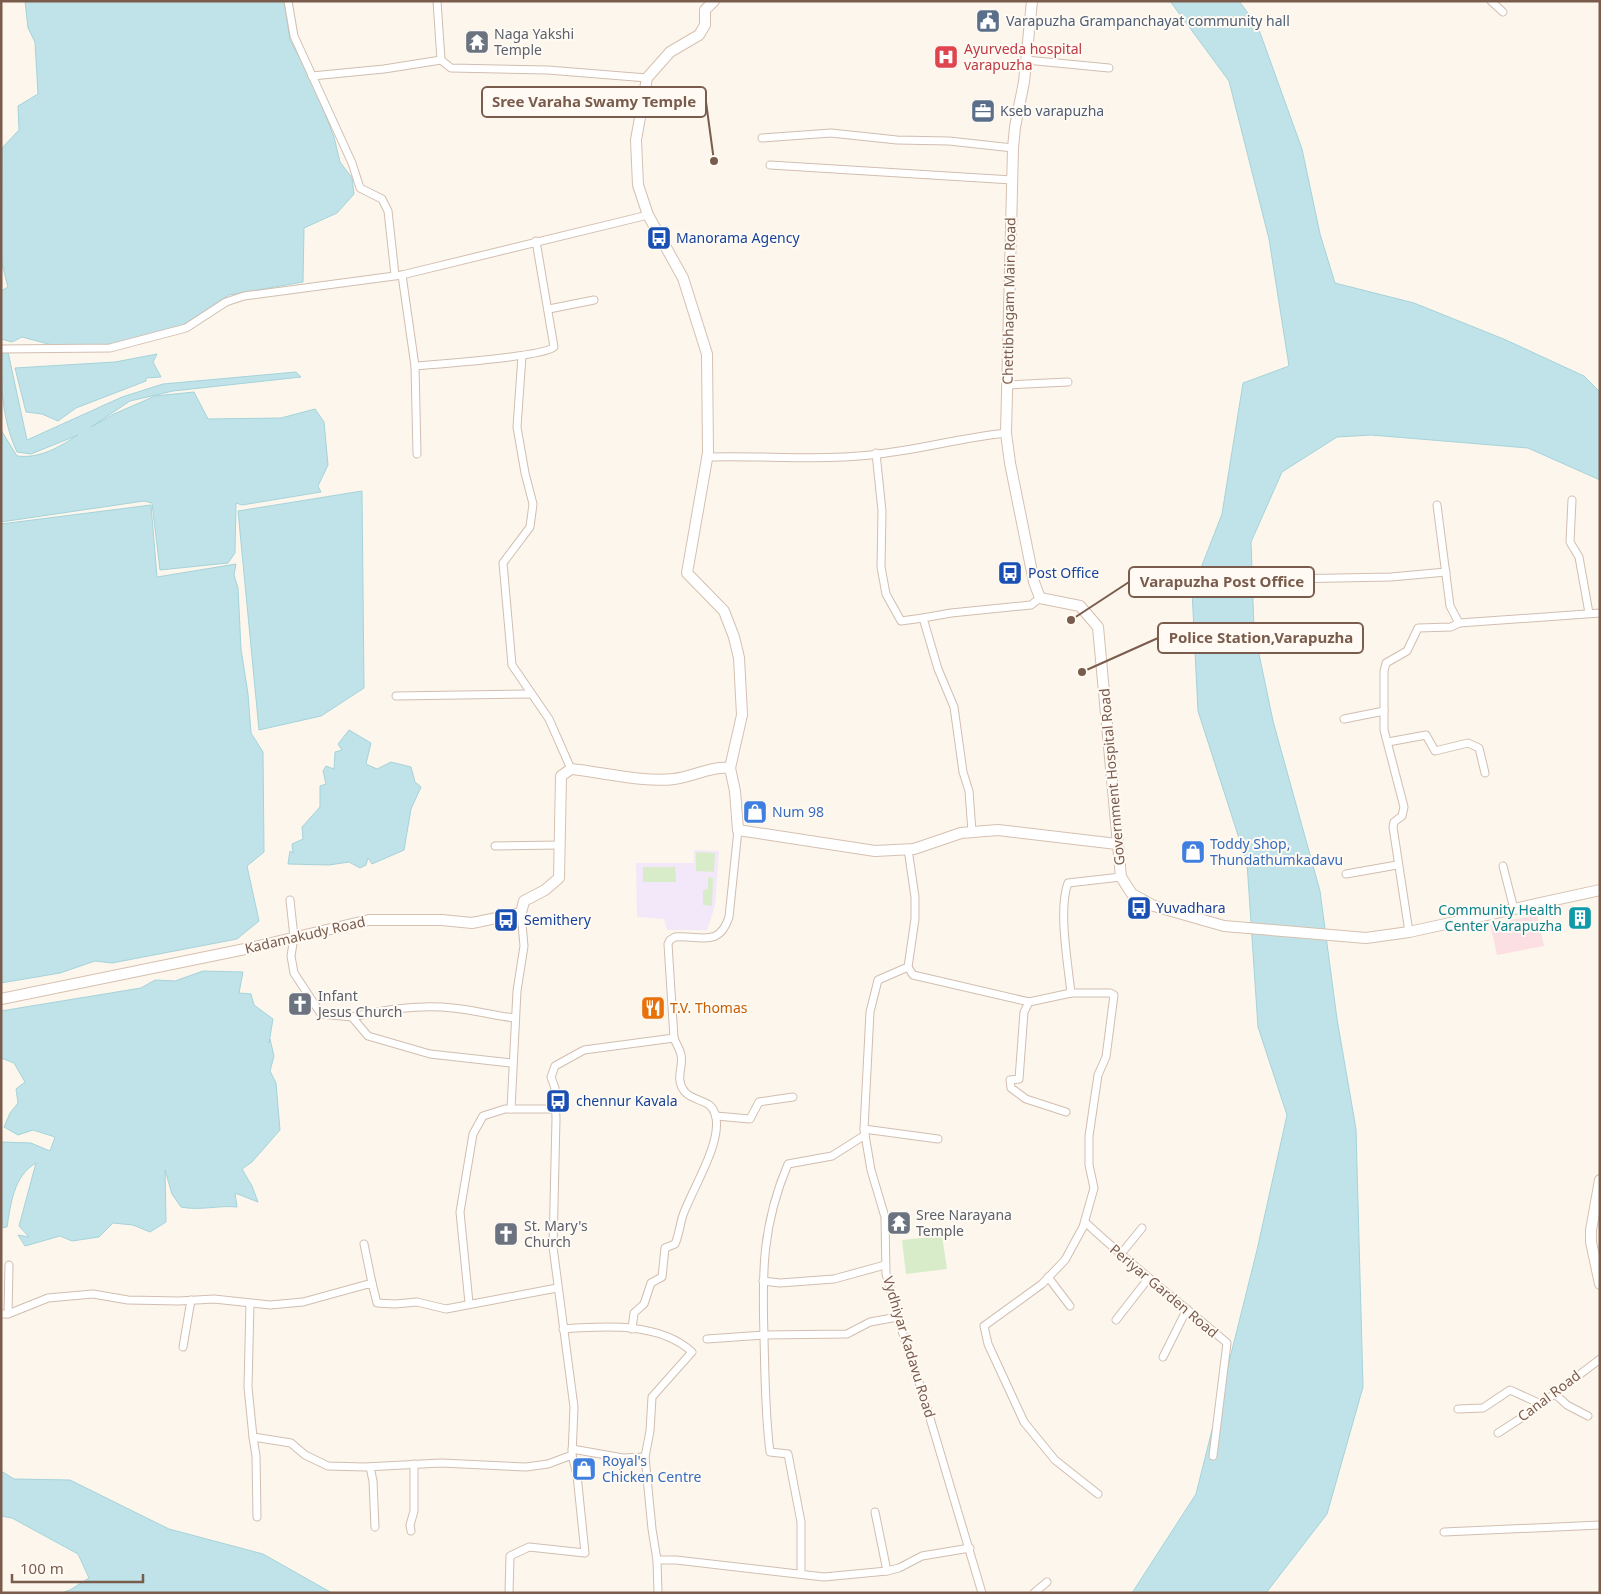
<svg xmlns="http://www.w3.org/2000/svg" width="1601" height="1594" font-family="'Noto Sans',sans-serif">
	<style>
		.education { fill: #f3e8fa }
		.medical { fill: #fbdfe3 }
		.green { fill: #d8ecc9 }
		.water { fill: #bfe3e8; stroke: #a5d3da }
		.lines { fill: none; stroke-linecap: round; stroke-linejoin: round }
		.street-casing { stroke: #d1beb0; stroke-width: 9 }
		.secondary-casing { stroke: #d6c0b0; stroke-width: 12 }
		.street { stroke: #fff; stroke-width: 7 }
		.secondary { stroke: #fff; stroke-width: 10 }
		.labels { text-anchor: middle; stroke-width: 4; stroke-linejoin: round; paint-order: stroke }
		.service-label { font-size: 14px; fill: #4e5e75; stroke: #fffaf3; text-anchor: start }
		.worship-label { font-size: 14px; fill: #5b616d; stroke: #fffaf3; text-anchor: start }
		.health-label { font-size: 14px; fill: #be3a42; stroke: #fffaf3; text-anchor: start }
		.transit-label { font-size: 14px; fill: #164399; stroke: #fffaf3; text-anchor: start }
		.street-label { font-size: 14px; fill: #7a5c4d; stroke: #fffaf3 }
		.shop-label { font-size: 14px; fill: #366cbe; stroke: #fffaf3; text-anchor: start }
		.culture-label { font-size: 14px; fill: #0d838f; stroke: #fffaf3; text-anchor: end }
		.food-label { font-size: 14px; fill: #c56008; stroke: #fffaf3; text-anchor: start }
		.leader { fill: none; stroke: #7a5c4d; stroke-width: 2 }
		.callout-dot { fill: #7a5c4d; stroke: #fffaf3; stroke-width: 2 }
		.callout { fill: #fffaf3; stroke: #7a5c4d; stroke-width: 2 }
		.callout-label { font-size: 15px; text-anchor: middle; font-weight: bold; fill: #7a5c4d }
	</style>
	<rect width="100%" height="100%" fill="#fdf6ec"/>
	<polygon class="education" points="694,850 719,851 715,906 707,930 667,930 664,919 637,917 636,863 694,863"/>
	<polygon class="medical" points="1537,915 1544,946 1497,955 1490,924"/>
	<g class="green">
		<polygon points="696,852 715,853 714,872 696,871"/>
		<polygon points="643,867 675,867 676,882 643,882"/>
		<polygon points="708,877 713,878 712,906 703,905 703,890 708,889"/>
		<polygon points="942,1236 947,1269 906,1274 902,1240"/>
	</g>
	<g class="water">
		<polygon points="25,1 284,1 290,40 313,83 334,137 340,162 352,178 354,194 337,213 304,228 303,282 229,295 180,327 106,348 52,345 22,337 12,342 1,339 1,291 8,287 1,260 2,148 19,130 18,106 38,94 35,42 28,28"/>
		<polygon points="1170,1 1239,1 1258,27 1302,149 1320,234 1335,283 1414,303 1506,340 1584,376 1600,392 1600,480 1528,448 1371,435 1337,437 1282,472 1251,542 1254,630 1273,721 1320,891 1337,1019 1356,1129 1363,1387 1327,1514 1266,1593 1132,1593 1196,1494 1257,1250 1287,1115 1258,1027 1247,863 1198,711 1192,591 1222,514 1243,383 1289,366 1269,239 1229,81"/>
		<path d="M 1,352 L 8,352 L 27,440 L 122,397 L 163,384 L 296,372 L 301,377 L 173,391 L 130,401 L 91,427 L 114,414 L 155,396 L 194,392 L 208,419 L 281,418 L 315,409 L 324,422 L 328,465 L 318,486 L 321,492 L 242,505 L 236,503 L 235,553 L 228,563 L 160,570 L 152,503 L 144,501 L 1,522 L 1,430 L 17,456 C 40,459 59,447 78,435 L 31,454 L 17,452 C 2,420 1,386 1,352 Z"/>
		<polygon points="157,354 153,362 161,377 146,378 146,381 76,408 58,421 42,414 26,412 15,368 115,362"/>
		<polygon points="362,491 364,688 321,716 259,730 238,511"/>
		<polygon points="151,505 157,577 236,564 234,575 238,588 241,649 248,694 251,733 263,752 264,852 247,866 259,921 237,939 112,963 95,961 60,973 1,983 1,524"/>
		<polygon points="349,730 371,743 366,764 377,769 391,762 411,767 415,782 421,787 411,809 404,850 372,864 368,858 366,865 360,868 349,862 329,865 288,864 290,851 293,853 292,844 303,839 302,827 320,807 320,786 326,784 323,771 326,766 334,769 335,752 342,750 338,744"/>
		<path d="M 203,971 L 243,972 L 239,993 L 251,994 L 254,1005 L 273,1019 L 269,1043 L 270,1039 L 274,1056 L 270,1071 L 276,1083 L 280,1130 L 252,1162 L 242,1169 L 252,1186 L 258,1202 L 235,1193 L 237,1207 C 218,1205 200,1211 181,1207 L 172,1194 L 165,1170 L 166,1222 L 150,1232 L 133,1225 L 113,1223 L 99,1237 L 72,1241 L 60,1236 L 25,1246 L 18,1235 L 29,1237 L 19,1226 L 36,1163 C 14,1176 11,1202 7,1227 L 1,1228 L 1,1142 L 31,1143 L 50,1151 L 55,1137 L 33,1130 L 18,1135 L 4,1127 L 10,1113 L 18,1103 L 16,1089 L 25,1082 L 14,1063 L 1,1058 L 1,1011 L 141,988 L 155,980 L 175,981 Z"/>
		<polygon points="1,1471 14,1479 70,1480 169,1529 263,1554 332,1593 61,1593 70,1590 89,1578 78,1554 12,1518 1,1516"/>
	</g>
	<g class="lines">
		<defs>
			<g id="street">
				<polyline points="288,1 294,36 352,163 360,188 382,199 388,211 395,275"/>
				<polyline points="1491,1 1503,12"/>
				<polyline points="441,60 451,68 548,70 647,78"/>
				<polyline points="1026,60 1109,68"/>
				<polyline points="312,76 384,69 441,60 437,1"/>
				<polyline points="762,138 831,133 897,140 949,141 1013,148"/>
				<polyline points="770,165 1012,180"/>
				<polyline points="402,275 415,366 417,454"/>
				<polyline points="549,309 594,300"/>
				<polyline points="1,349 110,348 186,328 226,302 244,296 402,275 648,215"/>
				<polyline points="522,356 517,427 525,473 533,504 530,527 503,563 512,665 549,719 571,769"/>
				<path d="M 415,366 C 437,364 543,357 554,347 L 536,241"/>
				<polyline points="1007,385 1068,382"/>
				<polyline points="876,453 882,511 881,567 886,594 901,621 923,618"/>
				<path d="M 706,457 C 765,455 827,462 886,453 C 926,448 966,437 1006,433"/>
				<polyline points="1572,500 1570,542 1579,557 1589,613"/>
				<polyline points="1284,579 1391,577 1446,572"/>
				<polyline points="1459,623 1600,613"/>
				<polyline points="396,696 531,694"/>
				<polyline points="1344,719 1384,711"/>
				<polyline points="1388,742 1426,735 1435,751 1468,743 1479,748 1485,773"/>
				<polyline points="972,832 969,791 963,772 954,707 938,669 923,618 951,613 1031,605 1040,598"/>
				<polyline points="495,846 560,845"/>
				<polyline points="908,849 915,897 915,919 908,967 878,980 870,1012 864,1129 871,1170 885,1217 886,1274 907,1348 921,1388 982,1593"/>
				<polyline points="1503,866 1514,909"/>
				<polyline points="1346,874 1397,865"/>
				<polyline points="290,900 294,937 291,956 294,973 321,1014 352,1017 368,1036 430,1054 511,1063"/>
				<polyline points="1409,932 1393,827 1394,822 1402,816 1404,807 1384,730 1384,671 1386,663 1407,651 1418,628 1451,627 1459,623 1450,606 1437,505"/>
				<polyline points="908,967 913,975 1029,1002"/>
				<path d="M 352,1017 C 386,1009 419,1004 453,1008 C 474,1010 495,1016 515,1018"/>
				<polyline points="511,1109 517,991 524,946 521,913"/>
				<polyline points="1066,1112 1026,1099 1011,1088 1010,1080 1019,1079 1024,1012 1029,1002 1071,993"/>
				<polyline points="716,1116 750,1119 759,1102 793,1097"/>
				<polyline points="864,1129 938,1139"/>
				<path d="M 1085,1222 C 1131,1265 1179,1302 1227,1343 L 1213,1456"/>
				<polyline points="364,1244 372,1283"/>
				<polyline points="1120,1255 1142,1228"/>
				<polyline points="1048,1277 1070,1306"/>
				<polyline points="763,1281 780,1283 834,1279 885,1265"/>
				<path d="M 250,1303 L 248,1387 L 253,1437 L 291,1443 L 305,1455 L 328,1466 L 365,1467 L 441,1463 L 526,1467 L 548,1464 L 572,1455 L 574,1407 L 553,1247 L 556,1119 L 555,1088 L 551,1077 L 555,1066 L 584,1050 L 674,1038 L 668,944 L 670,940 L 675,937 C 701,935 719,948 729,917 L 738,830"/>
				<polyline points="469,1303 460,1212 473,1134 483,1116 505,1109 555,1109"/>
				<polyline points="1,1314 8,1314 48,1298 93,1294 128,1300 179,1301 214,1299 270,1305 303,1302 372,1283 377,1303 395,1304 417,1302 446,1309 557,1288"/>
				<polyline points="8,1314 9,1265"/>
				<polyline points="1116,1320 1148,1279"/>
				<path d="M 563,1329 C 604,1326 660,1322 692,1352 L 652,1397 L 650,1431 L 645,1457 L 652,1529 L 657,1560 L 676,1560 L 824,1577 L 887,1571 L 899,1568 L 922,1556 L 970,1548"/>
				<path d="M 632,1329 L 634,1313 L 644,1304 L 651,1283 L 662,1277 L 665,1248 L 675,1244 C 679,1235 680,1224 683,1215 C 692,1189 724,1140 715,1114 C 711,1099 694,1102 685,1092 C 674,1079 684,1066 681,1055 C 680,1049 676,1044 674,1038"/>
				<polyline points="707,1339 764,1335 847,1334 870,1322 898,1317"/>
				<polyline points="183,1347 191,1300"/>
				<polyline points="1163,1357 1187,1309"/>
				<polyline points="1554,1393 1567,1405 1588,1416"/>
				<polyline points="1458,1409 1483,1408 1510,1390 1541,1404"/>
				<polyline points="1498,1433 1532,1411 1600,1359"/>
				<polyline points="253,1437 256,1456 257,1517"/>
				<polyline points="572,1449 623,1458 645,1457"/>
				<polyline points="370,1467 373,1481 375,1527"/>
				<path d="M 1098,1494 L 1055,1460 L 1024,1422 L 988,1344 L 984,1326 L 1042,1284 L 1065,1260 L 1083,1227 L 1094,1188 L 1089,1165 L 1089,1136 L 1098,1075 L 1106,1057 L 1114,995 L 1110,993 L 1071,993 C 1068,964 1058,909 1068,883 L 1121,877"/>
				<polyline points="875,1512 887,1571"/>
				<polyline points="411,1531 410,1525 414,1511 414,1464"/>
				<polyline points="1444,1532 1600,1525"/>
				<polyline points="657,1560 658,1593"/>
				<path d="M 801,1573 L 801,1522 L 788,1454 L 770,1452 C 765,1413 765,1376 764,1337 C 762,1273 762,1225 788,1164 L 832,1156 L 865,1135"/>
				<polyline points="509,1593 510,1556 529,1547 585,1553 577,1475 572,1455"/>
				<polyline points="1034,1593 1047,1582"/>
			</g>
			<g id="secondary">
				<polyline points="714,1 705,10 705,25 699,35 670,52 647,78 636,140 638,185 648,215 683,278 707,354 708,453 687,573 724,611 734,637 739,658 742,715 730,768 735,791 738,830 875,851 914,849 961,833 998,830 1117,844"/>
				<polyline points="1032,1 1024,82 1015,127 1013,148 1006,433 1010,463 1034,582 1040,598 1080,606 1098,627 1121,877 1132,894 1154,906 1224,926 1366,938 1409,932 1600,890"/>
				<path d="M 1,999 L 250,948 L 369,920 L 442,920 L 472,923 L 521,913 L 524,901 L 545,890 L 559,878 L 561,776 L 571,769 C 601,772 645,783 674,779 C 693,777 710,766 730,768"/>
				<polyline points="1600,1180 1591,1230 1591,1242 1600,1284"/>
			</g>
		</defs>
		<use href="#street" class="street-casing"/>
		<use href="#secondary" class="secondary-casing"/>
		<use href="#street" class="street"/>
		<use href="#secondary" class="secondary"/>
	</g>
	<defs>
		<symbol id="civic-square" viewBox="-11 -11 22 22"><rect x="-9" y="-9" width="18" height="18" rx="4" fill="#5c6f8a" stroke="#fffaf3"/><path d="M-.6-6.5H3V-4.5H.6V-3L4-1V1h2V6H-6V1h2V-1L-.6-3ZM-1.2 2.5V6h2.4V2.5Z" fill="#fff"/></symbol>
		<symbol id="temple-square" viewBox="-11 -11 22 22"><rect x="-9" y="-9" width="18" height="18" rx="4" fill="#6b7280" stroke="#fffaf3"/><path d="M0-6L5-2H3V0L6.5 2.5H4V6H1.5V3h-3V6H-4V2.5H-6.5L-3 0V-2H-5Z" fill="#fff"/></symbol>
		<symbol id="hospital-square" viewBox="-11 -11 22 22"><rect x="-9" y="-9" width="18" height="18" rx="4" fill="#e0444e" stroke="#fffaf3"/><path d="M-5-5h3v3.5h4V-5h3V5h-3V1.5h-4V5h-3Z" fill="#fff"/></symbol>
		<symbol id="office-square" viewBox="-11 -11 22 22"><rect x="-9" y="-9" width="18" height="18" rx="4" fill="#5c6f8a" stroke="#fffaf3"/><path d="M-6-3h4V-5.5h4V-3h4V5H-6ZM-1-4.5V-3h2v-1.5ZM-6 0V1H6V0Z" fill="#fff"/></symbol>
		<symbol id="bus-square" viewBox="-11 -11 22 22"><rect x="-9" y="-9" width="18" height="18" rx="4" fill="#1a4fb4" stroke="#fffaf3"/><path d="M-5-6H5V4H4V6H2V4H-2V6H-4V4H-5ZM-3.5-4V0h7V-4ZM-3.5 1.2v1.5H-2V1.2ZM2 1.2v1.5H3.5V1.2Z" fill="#fff"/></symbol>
		<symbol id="shop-square" viewBox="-11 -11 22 22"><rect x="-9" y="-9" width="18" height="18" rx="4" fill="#3f7fe0" stroke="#fffaf3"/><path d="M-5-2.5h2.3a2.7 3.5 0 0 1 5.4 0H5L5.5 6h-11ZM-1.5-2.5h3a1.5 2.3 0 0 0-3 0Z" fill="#fff"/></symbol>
		<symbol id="building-square" viewBox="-11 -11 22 22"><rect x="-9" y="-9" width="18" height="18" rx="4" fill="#0f9aa8" stroke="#fffaf3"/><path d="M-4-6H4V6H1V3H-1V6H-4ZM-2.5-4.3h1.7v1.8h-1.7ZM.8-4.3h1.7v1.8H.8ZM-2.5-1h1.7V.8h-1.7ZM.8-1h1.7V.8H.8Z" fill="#fff"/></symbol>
		<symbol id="church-square" viewBox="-11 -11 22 22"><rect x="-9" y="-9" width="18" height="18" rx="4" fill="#6b7280" stroke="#fffaf3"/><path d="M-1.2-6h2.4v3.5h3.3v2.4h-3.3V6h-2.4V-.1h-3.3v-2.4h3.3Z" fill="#fff"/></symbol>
		<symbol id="restaurant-square" viewBox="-11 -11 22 22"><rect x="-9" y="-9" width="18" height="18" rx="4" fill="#e8710a" stroke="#fffaf3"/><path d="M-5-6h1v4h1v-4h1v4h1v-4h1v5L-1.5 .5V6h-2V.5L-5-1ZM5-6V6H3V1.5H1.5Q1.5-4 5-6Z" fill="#fff"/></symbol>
	</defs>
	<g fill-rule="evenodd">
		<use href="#civic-square" x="974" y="7" width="28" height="28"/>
		<use href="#temple-square" x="463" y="28" width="28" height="28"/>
		<use href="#hospital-square" x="932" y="43" width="28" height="28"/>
		<use href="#office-square" x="969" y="97" width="28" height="28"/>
		<use href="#bus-square" x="645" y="224" width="28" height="28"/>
		<use href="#bus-square" x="996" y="559" width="28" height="28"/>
		<use href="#shop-square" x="741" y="798" width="28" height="28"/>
		<use href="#shop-square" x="1179" y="838" width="28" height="28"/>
		<use href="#bus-square" x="1125" y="894" width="28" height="28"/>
		<use href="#building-square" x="1566" y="904" width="28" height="28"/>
		<use href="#bus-square" x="492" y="906" width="28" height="28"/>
		<use href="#church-square" x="286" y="990" width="28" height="28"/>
		<use href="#restaurant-square" x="639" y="994" width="28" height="28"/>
		<use href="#bus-square" x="544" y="1087" width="28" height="28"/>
		<use href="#temple-square" x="885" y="1209" width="28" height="28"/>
		<use href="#church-square" x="492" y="1220" width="28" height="28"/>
		<use href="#shop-square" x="570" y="1455" width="28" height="28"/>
	</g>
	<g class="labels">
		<g class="service-label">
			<text x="1006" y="26">Varapuzha Grampanchayat community hall</text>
			<text x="1000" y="116">Kseb varapuzha</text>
		</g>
		<g class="worship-label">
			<text x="494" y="39">Naga Yakshi<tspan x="494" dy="16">Temple</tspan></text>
			<text x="318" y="1001">Infant<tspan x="318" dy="16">Jesus Church</tspan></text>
			<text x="916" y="1220">Sree Narayana<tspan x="916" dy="16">Temple</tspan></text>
			<text x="524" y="1231">St. Mary's<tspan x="524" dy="16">Church</tspan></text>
		</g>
		<g class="health-label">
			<text x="964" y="54">Ayurveda hospital<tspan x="964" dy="16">varapuzha</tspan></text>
		</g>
		<g class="transit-label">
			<text x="676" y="243">Manorama Agency</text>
			<text x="1028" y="578">Post Office</text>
			<text x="1156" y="913">Yuvadhara</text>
			<text x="524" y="925">Semithery</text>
			<text x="576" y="1106">chennur Kavala</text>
		</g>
		<g class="street-label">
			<text transform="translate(1009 301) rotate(-89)" y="5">Chettibhagam Main Road</text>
			<text transform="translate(1112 777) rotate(-95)" y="5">Government Hospital Road</text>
			<text transform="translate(305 935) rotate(-13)" y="5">Kadamakudy Road</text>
			<text transform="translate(1164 1291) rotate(40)" y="5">Periyar Garden Road</text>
			<text transform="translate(909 1347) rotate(73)" y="5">Vydhiyar Kadavu Road</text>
			<text transform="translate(1549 1396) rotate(-37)" y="5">Canal Road</text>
		</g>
		<g class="shop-label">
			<text x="772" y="817">Num 98</text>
			<text x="1210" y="849">Toddy Shop,<tspan x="1210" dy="16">Thundathumkadavu</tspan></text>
			<text x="602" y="1466">Royal's<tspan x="602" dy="16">Chicken Centre</tspan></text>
		</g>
		<g class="culture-label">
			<text x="1562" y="915">Community Health<tspan x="1562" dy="16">Center Varapuzha</tspan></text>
		</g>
		<g class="food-label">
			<text x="670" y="1013">T.V. Thomas</text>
		</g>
	</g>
	<path class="leader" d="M714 161L706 102M1071 620L1129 582M1082 672L1158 638"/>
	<g class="callout-dot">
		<circle cx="714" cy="161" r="5"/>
		<circle cx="1071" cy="620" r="5"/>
		<circle cx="1082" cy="672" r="5"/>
	</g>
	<g class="callout">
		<rect x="482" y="87" width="224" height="30" rx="5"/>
		<rect x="1129" y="567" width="185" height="30" rx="5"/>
		<rect x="1158" y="623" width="205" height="30" rx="5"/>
	</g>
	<g class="callout-label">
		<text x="594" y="107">Sree Varaha Swamy Temple</text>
		<text x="1222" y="587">Varapuzha Post Office</text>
		<text x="1261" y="643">Police Station,Varapuzha</text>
	</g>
	<rect width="1601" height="1594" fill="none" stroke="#7a5c4d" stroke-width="5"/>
	<path d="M12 1574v8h131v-8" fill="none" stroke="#7a5c4d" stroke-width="2.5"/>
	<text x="20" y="1574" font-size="15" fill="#7a5c4d" stroke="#fffaf3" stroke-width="4" paint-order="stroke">100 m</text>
</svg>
